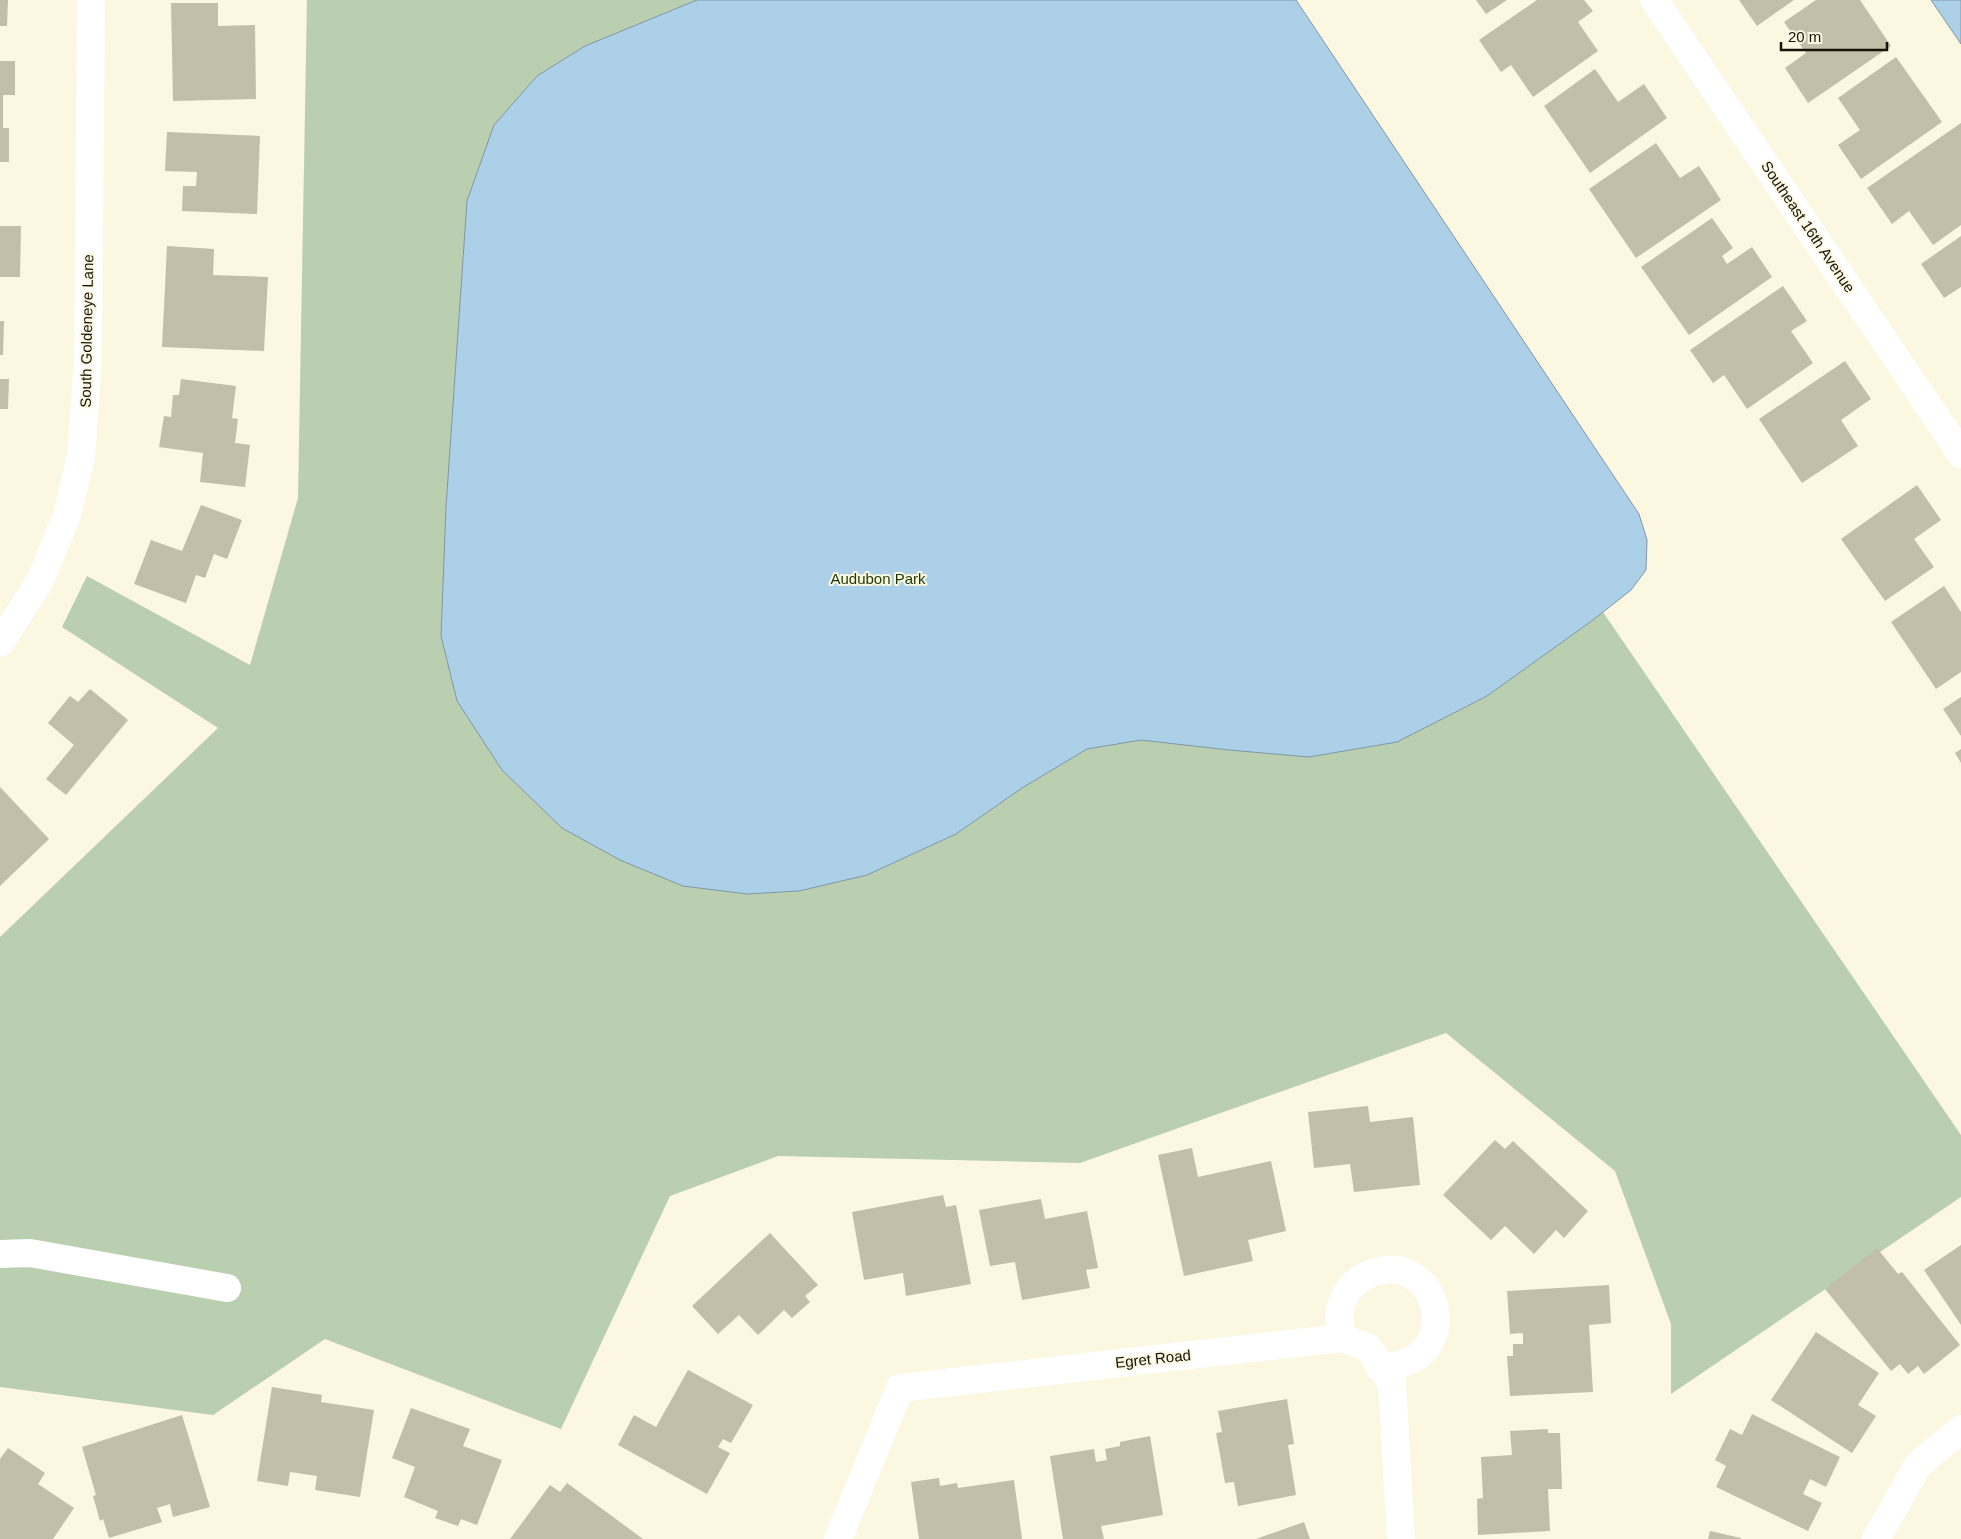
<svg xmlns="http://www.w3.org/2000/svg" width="1961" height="1539" font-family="Helvetica,sans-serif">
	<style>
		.green { fill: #bacfb0 }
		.water { fill: #add0e9; stroke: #7f97a6 }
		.building { fill: #c2bea9 }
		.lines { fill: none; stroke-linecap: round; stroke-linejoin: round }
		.minor { stroke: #fff; stroke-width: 28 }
		.labels { text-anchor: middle; stroke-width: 4; stroke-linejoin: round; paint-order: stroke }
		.street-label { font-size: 15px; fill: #14130b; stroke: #fbf7e1 }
		.park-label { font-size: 15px; fill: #1c3807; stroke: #fbf7e1 }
	</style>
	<rect width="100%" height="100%" fill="#fbf7e1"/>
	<polygon class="green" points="307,0 1184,0 1961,1135 1961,1197 1671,1394 1671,1324 1615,1171 1446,1033 1080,1163 778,1156 670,1196 561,1429 325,1339 213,1415 0,1387 0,937 218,728 62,627 87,576 250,665 298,498"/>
	<g class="water">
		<polygon points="697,0 1296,0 1639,514 1647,540 1646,570 1631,590 1593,620 1487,696 1397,742 1309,757 1229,750 1141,740 1087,749 1022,788 956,834 867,875 799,891 747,894 683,886 620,860 562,828 502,770 457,701 441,636 446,507 467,201 494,125 537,76 585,46"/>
		<polygon points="1931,0 1961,0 1961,44"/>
	</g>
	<g class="building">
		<polygon points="0,0 8,0 7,26 0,26"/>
		<polygon points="1476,0 1507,0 1486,14"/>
		<polygon points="1537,0 1584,0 1593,11 1578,22 1598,51 1533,97 1511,65 1501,72 1479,40"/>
		<polygon points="1739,0 1794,0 1757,26"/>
		<polygon points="1816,0 1860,0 1891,46 1808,103 1785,68 1806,53 1784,22"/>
		<polygon points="171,3 218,3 218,26 255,25 256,99 173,101"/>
		<polygon points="1896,57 1942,122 1861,179 1838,145 1860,130 1838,98"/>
		<polygon points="0,61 15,61 15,95 3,95 3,128 9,128 9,162 0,162"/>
		<polygon points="1595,69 1618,102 1644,84 1667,118 1590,173 1544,106"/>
		<polygon points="1961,123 1961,225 1933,245 1909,211 1892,224 1867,188"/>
		<polygon points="167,132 260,136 257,214 182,211 183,186 196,186 197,172 165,171"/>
		<polygon points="1656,143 1680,178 1699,166 1721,200 1636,258 1589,189"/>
		<polygon points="1712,218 1733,248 1722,256 1727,264 1752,247 1772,277 1689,335 1641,267"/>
		<polygon points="0,226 21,226 20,277 0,277"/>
		<polygon points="1961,236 1961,287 1944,298 1921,264"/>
		<polygon points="167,246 214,249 213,275 268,277 264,351 162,347"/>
		<polygon points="1783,286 1807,321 1791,331 1813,363 1747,409 1724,375 1713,383 1690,350"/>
		<polygon points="0,321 4,321 3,355 0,355"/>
		<polygon points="1845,361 1871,399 1841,420 1858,446 1802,483 1759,419"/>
		<polygon points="0,379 9,379 8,409 0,409"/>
		<polygon points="181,379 236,386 232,418 238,419 235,443 250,445 245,487 200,482 203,453 159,447 164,416 171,417 173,395 179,395"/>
		<polygon points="1917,485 1941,520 1914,539 1934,567 1885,601 1841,539"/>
		<polygon points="201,505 242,520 227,559 214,554 205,578 196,575 186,603 134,584 151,540 182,551"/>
		<polygon points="1944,586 1961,612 1961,672 1936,689 1891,622"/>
		<polygon points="90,689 128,720 66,795 46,779 74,745 48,723 70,696 78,702"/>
		<polygon points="1961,697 1961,736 1943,709"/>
		<polygon points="1961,749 1961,763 1955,753"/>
		<polygon points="0,787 49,839 0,886"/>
		<polygon points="1368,1106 1370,1122 1413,1117 1420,1185 1354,1192 1350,1164 1314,1168 1308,1112"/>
		<polygon points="1495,1140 1505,1149 1513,1141 1588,1211 1564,1238 1556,1230 1534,1254 1505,1226 1491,1240 1443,1195"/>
		<polygon points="1192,1148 1198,1177 1271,1161 1286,1231 1248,1240 1253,1261 1184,1276 1158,1155"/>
		<polygon points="943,1195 946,1207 956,1205 971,1284 906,1296 903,1273 864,1280 852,1212"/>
		<polygon points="1041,1199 1045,1219 1087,1211 1098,1268 1086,1270 1090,1288 1022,1300 1015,1262 990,1266 979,1210"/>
		<polygon points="770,1233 818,1285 805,1296 810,1302 792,1318 784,1310 758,1335 739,1315 718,1334 692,1306"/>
		<polygon points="1961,1245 1961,1325 1924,1270"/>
		<polygon points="1877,1248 1898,1274 1902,1272 1960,1345 1924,1374 1918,1366 1908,1374 1900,1364 1891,1371 1825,1289"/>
		<polygon points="1609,1285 1611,1323 1589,1325 1593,1392 1510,1396 1507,1356 1513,1356 1513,1344 1523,1344 1523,1333 1510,1334 1507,1291"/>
		<polygon points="1816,1332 1879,1373 1858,1405 1876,1416 1852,1453 1771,1400"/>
		<polygon points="688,1370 753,1405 731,1443 723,1439 718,1447 730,1453 707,1494 618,1445 634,1415 656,1427"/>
		<polygon points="272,1387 322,1395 321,1402 374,1410 360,1497 315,1490 317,1476 290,1472 288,1486 257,1481"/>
		<polygon points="1287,1399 1294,1444 1288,1445 1296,1495 1238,1506 1234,1482 1225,1483 1216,1433 1222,1432 1218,1411"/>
		<polygon points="411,1408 470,1429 463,1446 502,1460 477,1525 461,1519 458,1526 435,1518 438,1511 404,1497 415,1467 392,1458"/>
		<polygon points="1752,1414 1840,1457 1826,1487 1810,1479 1803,1494 1822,1503 1808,1531 1716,1487 1726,1466 1715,1460 1730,1429 1742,1435"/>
		<polygon points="182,1415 210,1507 173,1517 170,1504 157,1508 162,1522 109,1538 103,1519 100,1521 93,1496 96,1495 82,1447"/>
		<polygon points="1548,1429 1548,1433 1560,1433 1562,1489 1548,1489 1550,1531 1478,1535 1477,1499 1483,1498 1481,1457 1512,1455 1510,1431"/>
		<polygon points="1150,1436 1163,1515 1101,1526 1104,1539 1063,1539 1050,1456 1094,1449 1096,1462 1107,1460 1105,1449 1120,1446 1120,1442"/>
		<polygon points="8,1448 45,1473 38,1484 74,1508 53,1539 0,1539 0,1459"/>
		<polygon points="939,1478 940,1486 957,1483 958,1488 1014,1480 1022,1539 919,1539 911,1482"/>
		<polygon points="567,1483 643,1539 510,1539 550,1485 560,1492"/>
		<polygon points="1304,1522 1310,1539 1256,1539"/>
		<polygon points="1710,1531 1741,1538 1741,1539 1708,1539"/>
	</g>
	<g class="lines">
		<g class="minor">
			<polyline points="1654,0 1961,454"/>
			<polyline points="0,643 40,581 67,515 81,457 88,358 91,0"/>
			<polyline points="0,1254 30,1253 227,1288"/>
			<path d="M 1342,1338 C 1337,1317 1338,1301 1353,1285 C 1362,1276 1372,1272 1384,1270 C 1442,1261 1465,1366 1379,1367"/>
			<polyline points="838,1539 900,1388 1342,1338 1368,1347 1392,1383 1401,1539"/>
			<polyline points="1876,1539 1918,1465 1961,1429"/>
		</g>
	</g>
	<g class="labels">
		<g class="street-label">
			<text transform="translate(1808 227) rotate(56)" y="5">Southeast 16th Avenue</text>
			<text transform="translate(87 331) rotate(-89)" y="5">South Goldeneye Lane</text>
			<text transform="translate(1153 1359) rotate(-6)" y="5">Egret Road</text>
		</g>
		<g class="park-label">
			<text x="878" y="584">Audubon Park</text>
		</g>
	</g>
	<path d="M1781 42v8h106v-8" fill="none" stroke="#14130b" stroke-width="2.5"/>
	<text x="1788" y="42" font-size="15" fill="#14130b" stroke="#fbf7e1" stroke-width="4" paint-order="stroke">20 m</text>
</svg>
